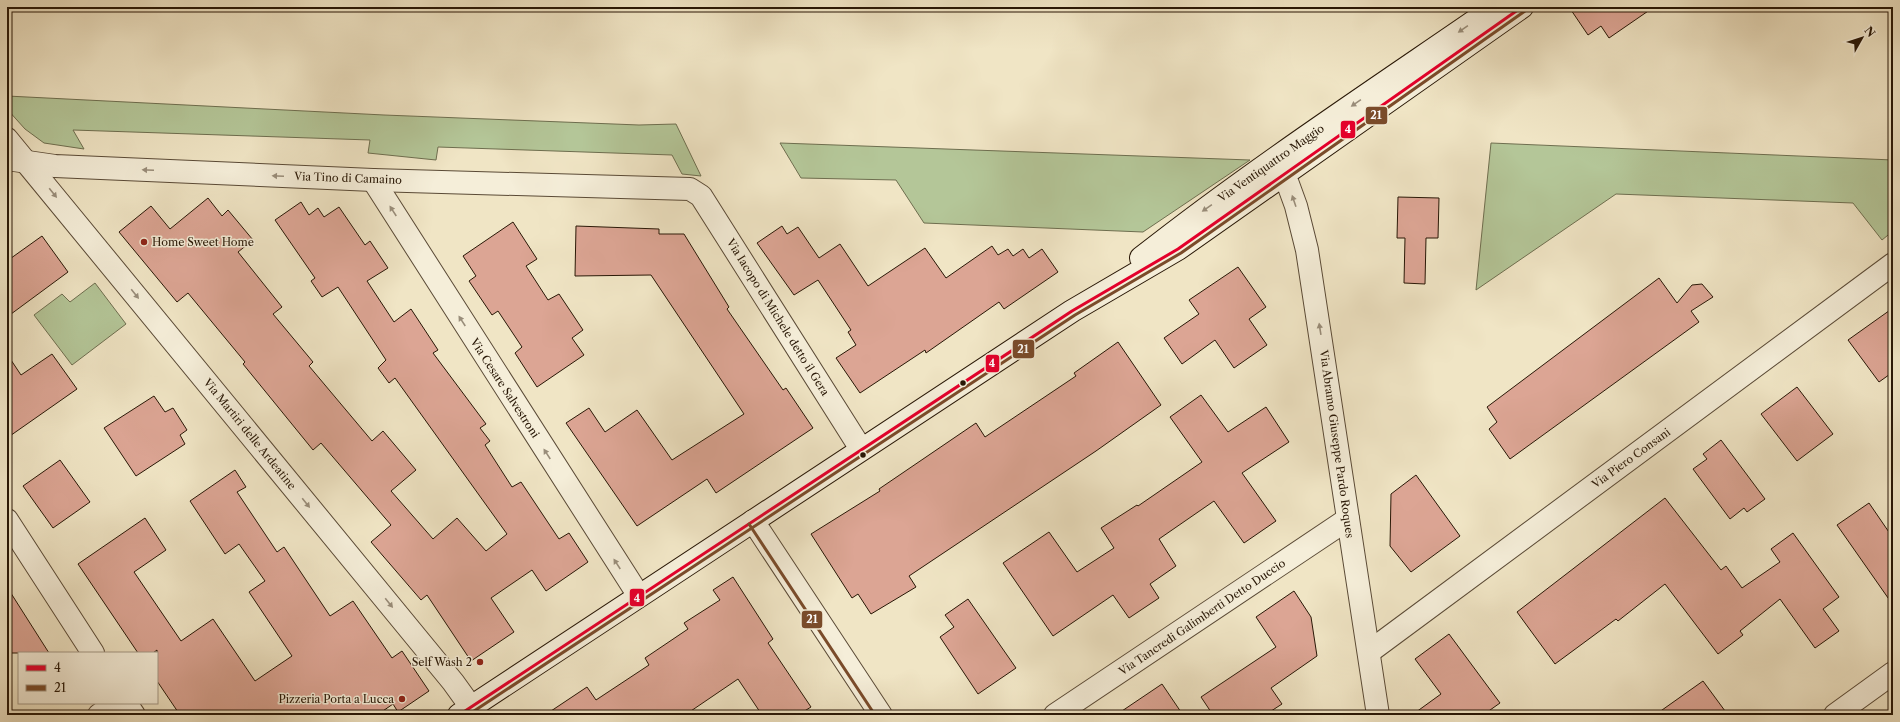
<svg xmlns="http://www.w3.org/2000/svg" width="1900" height="722" font-family="'Libre Caslon Text',serif">
	<style>
		.green { fill: #b4c698; stroke: #6e6e4f }
		.building { fill: #dca594; stroke: #281706 }
		.lines { fill: none; stroke-linecap: round; stroke-linejoin: round }
		.street-casing { stroke: #5a4a36; stroke-width: 24 }
		.secondary-casing { stroke: #281706; stroke-width: 24 }
		.street { stroke: #f5eed9; stroke-width: 22 }
		.secondary { stroke: #f5eed9; stroke-width: 22 }
		.bus-1-casing { stroke: #f5eed9; stroke-width: 6 }
		.bus-2-casing { stroke: #f5eed9; stroke-width: 6 }
		.bus-1 { stroke: #e4002b; stroke-width: 3 }
		.bus-2 { stroke: #7a4b2a; stroke-width: 3 }
		.oneway { fill: #998d7a }
		.poi-dot { fill: #8f2418; stroke: #f5eed9; stroke-width: 1.5 }
		.bus-dot { fill: #281706; stroke: #f5eed9; stroke-width: 1.5 }
		.labels { text-anchor: middle; stroke-width: 3; stroke-linejoin: round; paint-order: stroke }
		.street-label { font-size: 11px; fill: #281706; stroke: #f5eed9 }
		.poi-label { font-size: 11px; fill: #281706; stroke: #f5eed9; text-anchor: end }
		.line-badge { stroke: #f5eed9; stroke-width: 1.5 }
		.badge-label { font-size: 11px; text-anchor: middle; font-weight: bold; fill: #fff }
	</style>
	<rect width="100%" height="100%" fill="#f0e5c5"/>
	<filter id="stains"><feTurbulence type="fractalNoise" baseFrequency=".005" numOctaves="4"/><feColorMatrix values="0 0 0 0 .2 0 0 0 0 .09 0 0 0 0 .02 0 0 0 .5 -.17"/></filter>
	<radialGradient id="worn" r=".72"><stop offset=".6" stop-color="#630" stop-opacity="0"/><stop offset="1" stop-color="#630" stop-opacity=".3"/></radialGradient>
	<g class="green">
		<polygon points="7,96 384,115 639,125 676,124 701,176 682,174 672,155 438,147 436,160 368,153 370,140 73,130 84,149 44,143 25,129 7,109"/>
		<polygon points="780,143 1250,160 1143,232 924,223 896,180 801,178"/>
		<polygon points="1491,143 1893,160 1893,231 1882,240 1853,203 1616,194 1476,290"/>
		<polygon points="95,283 126,324 72,365 34,315 62,294 70,302"/>
	</g>
	<g class="building">
		<polygon points="1569,7 1654,7 1609,38 1601,26 1588,35"/>
		<polygon points="1398,197 1439,198 1438,238 1426,238 1425,284 1404,283 1405,238 1397,238"/>
		<polygon points="208,198 222,216 228,210 253,240 238,252 282,307 273,314 313,362 309,366 372,441 383,431 416,470 391,491 433,539 457,518 486,551 507,534 395,378 389,383 378,368 386,360 338,287 322,297 311,281 315,278 275,220 301,202 309,215 318,208 324,217 339,207 365,245 370,241 388,268 367,281 394,322 411,309 438,350 433,353 486,424 480,428 490,441 485,445 512,487 521,482 559,539 569,533 588,562 546,591 532,570 491,598 514,632 471,661 427,595 421,600 371,542 391,525 321,443 313,450 243,364 245,362 188,293 177,302 119,232 151,206 170,229"/>
		<polygon points="513,222 537,259 526,266 548,300 559,294 583,330 572,338 584,355 537,387 515,353 522,347 498,311 492,315 469,281 476,276 463,256"/>
		<polygon points="576,226 659,229 659,234 684,234 729,307 727,309 783,390 786,388 813,428 716,493 707,479 637,526 566,423 589,408 605,432 637,410 672,460 744,414 651,275 575,276"/>
		<polygon points="782,226 787,234 798,227 819,258 840,244 868,286 925,248 946,278 992,246 998,255 1008,249 1013,256 1023,249 1029,258 1042,249 1058,272 1004,309 999,302 926,353 925,350 860,393 836,358 856,345 848,332 851,330 818,280 794,295 757,243"/>
		<polygon points="42,236 68,272 7,317 7,261"/>
		<polygon points="1238,267 1266,307 1249,319 1267,345 1234,368 1215,340 1182,364 1164,338 1199,314 1189,300"/>
		<polygon points="1659,278 1677,303 1692,285 1702,284 1713,297 1691,311 1699,322 1510,459 1489,429 1497,422 1487,407"/>
		<polygon points="1893,308 1893,372 1879,382 1848,340"/>
		<polygon points="1118,342 1161,405 1096,451 909,576 916,587 871,614 858,594 852,598 811,534 880,491 879,489 976,423 985,437 1076,376 1074,373"/>
		<polygon points="7,354 21,375 52,354 77,389 7,438"/>
		<polygon points="1797,387 1833,434 1797,461 1761,414"/>
		<polygon points="1201,395 1228,432 1266,407 1289,442 1242,473 1276,521 1244,543 1214,501 1159,539 1176,566 1150,584 1159,598 1129,618 1113,595 1053,636 1003,563 1049,532 1077,572 1114,548 1101,528 1137,505 1138,506 1202,462 1170,417"/>
		<polygon points="154,396 165,412 173,408 187,430 180,435 185,444 136,476 104,428"/>
		<polygon points="1721,440 1765,499 1747,512 1744,508 1730,519 1693,469 1707,459 1703,454"/>
		<polygon points="60,460 90,502 53,528 23,486"/>
		<polygon points="235,470 246,487 237,492 277,552 284,547 330,616 353,601 392,658 402,651 429,691 398,712 393,704 377,715 180,715 157,681 157,650 153,653 138,653 78,564 145,518 166,550 134,572 181,641 213,619 255,681 292,656 249,592 265,581 239,544 225,554 190,501"/>
		<polygon points="1416,475 1460,536 1411,572 1390,546 1391,494"/>
		<polygon points="1665,498 1721,570 1726,566 1742,588 1780,562 1771,549 1793,533 1839,597 1823,609 1839,631 1815,648 1780,599 1740,631 1743,635 1718,654 1665,584 1618,621 1616,619 1555,664 1517,612"/>
		<polygon points="1869,503 1893,538 1893,605 1837,525"/>
		<polygon points="733,577 773,639 768,643 811,707 798,715 762,715 738,679 685,715 545,715 587,687 596,700 649,665 645,658 688,629 684,623 720,600 713,590"/>
		<polygon points="7,587 49,653 7,653"/>
		<polygon points="1294,591 1311,617 1317,656 1271,688 1282,704 1265,715 1213,715 1201,697 1276,647 1256,617"/>
		<polygon points="968,599 1016,668 978,694 940,637 954,627 945,615"/>
		<polygon points="1449,634 1500,703 1483,715 1412,715 1441,694 1415,659"/>
		<polygon points="1703,681 1728,715 1655,715"/>
		<polygon points="1162,684 1183,715 1116,715"/>
	</g>
	<g class="lines">
		<defs>
			<g id="street">
				<polyline points="7,139 453,682 471,707"/>
				<polyline points="7,159 55,166 373,180 690,189 701,196 861,449"/>
				<polyline points="1273,161 1288,184 1296,206 1307,250 1378,715"/>
				<polyline points="373,180 639,596"/>
				<polyline points="7,520 93,653"/>
				<polyline points="753,521 881,715"/>
				<polyline points="1369,652 1893,264"/>
				<polyline points="126,703 134,715"/>
				<polyline points="99,715 116,703"/>
				<polyline points="1055,715 1348,519"/>
				<polyline points="1835,715 1893,673"/>
			</g>
			<g id="secondary">
				<path d="M 1141,258 C 1254,169 1376,89 1495,7"/>
				<polyline points="459,715 1072,311 1178,249 1522,7"/>
			</g>
		</defs>
		<use href="#street" class="street-casing"/>
		<use href="#secondary" class="secondary-casing"/>
		<use href="#street" class="street"/>
		<use href="#secondary" class="secondary"/>
		<defs>
			<polyline id="bus-1" points="459,715 1072,311 1178,249 1522,7"/>
			<g id="bus-2">
				<polyline points="749,524 875,715"/>
				<polyline points="468,715 1075,315 1181,253 1525,11"/>
			</g>
		</defs>
		<use href="#bus-1" class="bus-1-casing"/>
		<use href="#bus-2" class="bus-2-casing"/>
		<use href="#bus-1" class="bus-1"/>
		<use href="#bus-2" class="bus-2"/>
	</g>
	<defs><path id="oneway-solid" d="M-6-.8H1V-3.2L6.5 0L1 3.2V.8H-6Z"/></defs>
	<g class="oneway">
		<use href="#oneway-solid" transform="translate(1463 29) rotate(145)"/>
		<use href="#oneway-solid" transform="translate(1356 103) rotate(145)"/>
		<use href="#oneway-solid" transform="translate(148 170) rotate(-178)"/>
		<use href="#oneway-solid" transform="translate(278 176) rotate(-178)"/>
		<use href="#oneway-solid" transform="translate(53 193) rotate(51)"/>
		<use href="#oneway-solid" transform="translate(1294 201) rotate(-109)"/>
		<use href="#oneway-solid" transform="translate(1207 208) rotate(145)"/>
		<use href="#oneway-solid" transform="translate(393 211) rotate(-123)"/>
		<use href="#oneway-solid" transform="translate(135 294) rotate(51)"/>
		<use href="#oneway-solid" transform="translate(462 321) rotate(-123)"/>
		<use href="#oneway-solid" transform="translate(1320 329) rotate(-99)"/>
		<use href="#oneway-solid" transform="translate(547 454) rotate(-123)"/>
		<use href="#oneway-solid" transform="translate(306 503) rotate(51)"/>
		<use href="#oneway-solid" transform="translate(617 564) rotate(-123)"/>
		<use href="#oneway-solid" transform="translate(389 603) rotate(51)"/>
	</g>
	<g class="poi-dot">
		<circle cx="144" cy="242" r="4"/>
		<circle cx="480" cy="662" r="4"/>
		<circle cx="402" cy="699" r="4"/>
	</g>
	<g class="bus-dot">
		<circle cx="963" cy="383" r="3.5"/>
		<circle cx="863" cy="455" r="3.5"/>
	</g>
	<g class="labels">
		<g class="street-label">
			<text transform="translate(1271 163) rotate(-35)" y="4">Via Ventiquattro Maggio</text>
			<text transform="translate(348 178) rotate(2)" y="4">Via Tino di Camaino</text>
			<text transform="translate(778 317) rotate(58)" y="4">Via Iacopo di Michele detto il Gera</text>
			<text transform="translate(505 388) rotate(57)" y="4">Via Cesare Salvestroni</text>
			<text transform="translate(250 434) rotate(51)" y="4">Via Martiri delle Ardeatine</text>
			<text transform="translate(1337 444) rotate(82)" y="4">Via Abramo Giuseppe Pardo Roques</text>
			<text transform="translate(1631 458) rotate(-36)" y="4">Via Piero Consani</text>
			<text transform="translate(1202 617) rotate(-34)" y="4">Via Tancredi Galimberti Detto Duccio</text>
		</g>
		<g class="poi-label">
			<text x="152" y="246" text-anchor="start">Home Sweet Home</text>
			<text x="472" y="666">Self Wash 2</text>
			<text x="394" y="703">Pizzeria Porta a Lucca</text>
		</g>
	</g>
	<g class="line-badge">
		<rect x="1365" y="106" width="23" height="19" rx="4" fill="#7a4b2a"/>
		<rect x="1340" y="120" width="16" height="19" rx="4" fill="#e4002b"/>
		<rect x="1012" y="339" width="23" height="20" rx="4" fill="#7a4b2a"/>
		<rect x="985" y="354" width="15" height="19" rx="4" fill="#e4002b"/>
		<rect x="629" y="588" width="16" height="19" rx="4" fill="#e4002b"/>
		<rect x="801" y="610" width="22" height="19" rx="4" fill="#7a4b2a"/>
	</g>
	<g class="badge-label">
		<text x="1376" y="119">21</text>
		<text x="1348" y="133">4</text>
		<text x="1023" y="353">21</text>
		<text x="992" y="367">4</text>
		<text x="637" y="602">4</text>
		<text x="812" y="623">21</text>
	</g>
	<rect width="1900" height="722" fill="none" stroke="#f0e5c5" stroke-width="24"/>
	<rect x="8" y="8" width="1884" height="706" fill="none" stroke="#281706" stroke-width="2"/>
	<rect x="12" y="12" width="1876" height="698" fill="none" stroke="#281706"/>
	<rect x="18" y="652" width="140" height="52" fill="#f5eed9" stroke="#a39885"/>
	<rect x="26" y="665" width="20" height="6" fill="#e4002b" stroke="#a39885"/>
	<text x="54" y="672" font-size="12" fill="#281706">4</text>
	<rect x="26" y="685" width="20" height="6" fill="#7a4b2a" stroke="#a39885"/>
	<text x="54" y="692" font-size="12" fill="#281706">21</text>
	<g transform="translate(1862 38) rotate(51)" stroke="#f5eed9" stroke-width="3" paint-order="stroke">
	<path d="M0-3L7 15L0 10L-7 15Z" fill="#281706"/>
	<text y="-6" font-size="11" font-weight="bold" text-anchor="middle" fill="#281706">N</text>
	</g>
	<rect width="100%" height="100%" filter="url(#stains)"/>
	<rect width="100%" height="100%" fill="url(#worn)"/>
</svg>
